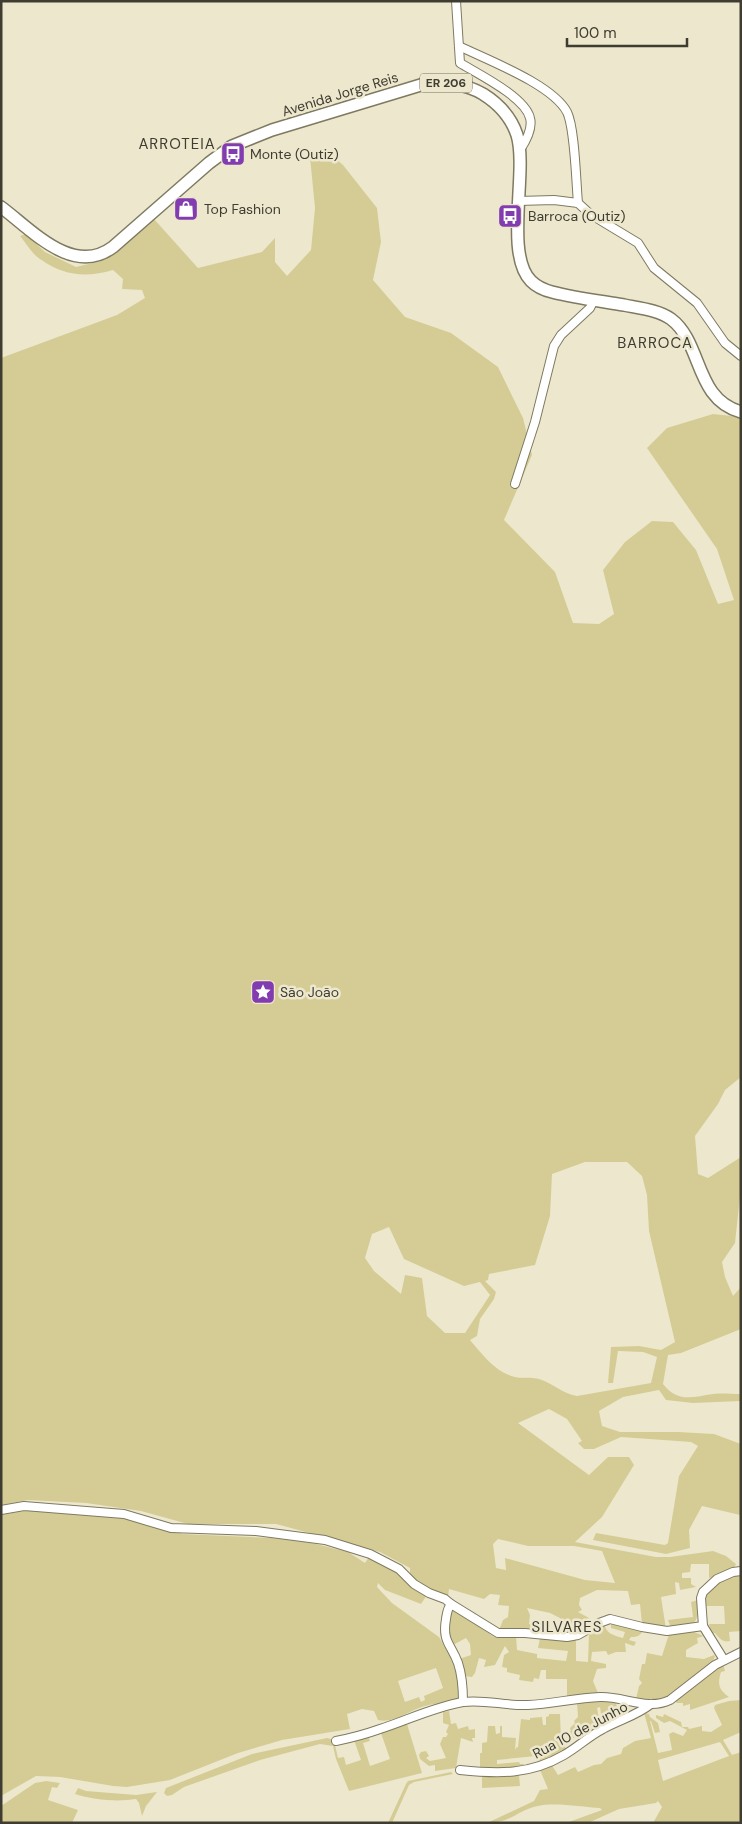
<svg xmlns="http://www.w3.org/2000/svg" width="742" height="1824" font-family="'DM Sans',sans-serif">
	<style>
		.green { fill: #d5cc95; fill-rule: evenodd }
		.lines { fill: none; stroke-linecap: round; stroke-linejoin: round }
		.minor-casing { stroke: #7e7a61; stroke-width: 10 }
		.primary-casing { stroke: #7e7a61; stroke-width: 14 }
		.minor { stroke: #fff; stroke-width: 8 }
		.primary { stroke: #fff; stroke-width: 11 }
		.labels { text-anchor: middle; stroke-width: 5; stroke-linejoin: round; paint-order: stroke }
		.shield { fill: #ede8cd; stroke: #737060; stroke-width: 1 }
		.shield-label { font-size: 12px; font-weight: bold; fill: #3f3d32 }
		.street-label { font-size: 14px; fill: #3f3d32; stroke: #ede8cd }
		.poi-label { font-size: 14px; fill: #3f3d32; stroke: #ede8cd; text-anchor: start }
		.neighbourhood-label { font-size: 15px; letter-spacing: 1px; fill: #3f3d32; stroke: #ede8cd }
	</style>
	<rect width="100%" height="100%" fill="#ede8cd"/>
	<g class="green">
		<path d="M 324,149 L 343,165 L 377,208 L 381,242 L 373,280 L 405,317 L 451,333 L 498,367 L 523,418 L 532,455 L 504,520 L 555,572 L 573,623 L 599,624 L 614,614 L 603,570 L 625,542 L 652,521 L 673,522 L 696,550 L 718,604 L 734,600 L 717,549 L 647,448 L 667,428 L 713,414 L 741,417 L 741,1077 L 725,1090 L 718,1104 L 695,1136 L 698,1174 L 708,1178 L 741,1157 L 741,1187 L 735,1243 L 722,1262 L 725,1277 L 733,1296 L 741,1287 L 741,1329 L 681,1353 L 668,1355 L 663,1384 C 678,1403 692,1397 713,1394 C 722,1393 732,1394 741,1394 L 741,1401 L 693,1403 L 666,1400 L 659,1390 L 623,1397 L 599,1411 L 602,1426 L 620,1432 L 678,1432 L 714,1434 L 741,1444 L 740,1515 L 702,1506 L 689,1530 L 690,1548 L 666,1554 L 593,1540 L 596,1533 L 665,1545 L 668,1543 L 679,1476 L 698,1446 L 691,1442 L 621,1437 L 594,1449 L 584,1449 L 578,1443 L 582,1441 L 567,1419 L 549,1409 L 518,1423 L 589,1475 L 608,1457 L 629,1457 L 634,1465 L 602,1517 L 575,1542 L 656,1557 L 670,1557 L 713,1551 L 726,1556 L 736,1564 L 734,1568 L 709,1578 L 709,1564 L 691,1564 L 690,1572 L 682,1573 L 682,1578 L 691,1578 L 691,1584 L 696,1587 L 680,1590 L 679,1583 L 675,1582 L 676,1594 L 661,1597 L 666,1629 L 642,1624 L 640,1604 L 631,1605 L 628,1591 L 597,1590 L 580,1598 L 579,1605 L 582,1610 L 578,1612 L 589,1618 L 592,1623 C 581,1631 570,1635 556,1633 L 560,1618 L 550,1613 L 527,1608 L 530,1615 L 529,1624 L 536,1625 L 535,1630 L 499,1630 L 503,1620 L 508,1617 L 509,1606 L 498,1605 L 500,1595 L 490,1594 L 484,1599 L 449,1589 L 448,1598 L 431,1591 L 410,1578 L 410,1568 L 380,1552 L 276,1524 L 188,1524 L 141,1511 L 86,1503 L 28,1500 L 1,1505 L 1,358 L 117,315 L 145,298 L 142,290 L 122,289 L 123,279 L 113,270 C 86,278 64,276 40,259 C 32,254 26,243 20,236 L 26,234 L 45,252 L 76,267 L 101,261 L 154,219 L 198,268 L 262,252 L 275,238 L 275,262 L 287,276 L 311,250 L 315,208 L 310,157 ZM 585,1162 L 627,1162 L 642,1176 L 647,1195 L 649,1231 L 675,1342 L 661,1350 L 639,1346 L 611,1347 L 608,1383 L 613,1383 L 618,1351 L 643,1352 L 657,1357 L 651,1383 L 577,1396 C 562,1393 555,1385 542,1380 C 531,1376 524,1379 515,1377 C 495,1372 483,1355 470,1340 L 477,1336 L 480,1319 L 494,1299 L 496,1292 L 485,1281 L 488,1280 L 489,1274 L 535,1265 L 550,1216 L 552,1174 ZM 389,1227 L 404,1259 L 464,1286 L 480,1282 L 490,1295 L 465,1333 L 445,1333 L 427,1316 L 422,1278 L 405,1275 L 401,1294 L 374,1271 L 365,1258 L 372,1234 ZM 498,1539 L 528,1546 L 574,1546 L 602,1551 L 615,1583 L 585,1580 L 505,1558 L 506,1570 L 496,1568 L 493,1544 Z"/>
		<path d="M 29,1510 L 124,1518 L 183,1534 L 273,1538 L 312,1543 L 348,1552 L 365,1563 L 369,1557 L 375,1558 L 401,1575 L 412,1587 L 427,1595 L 421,1604 L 385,1590 L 378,1583 L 377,1587 L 392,1603 L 439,1637 L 456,1667 L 460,1690 L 459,1698 C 451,1704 439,1703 429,1705 C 412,1708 396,1724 378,1720 L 374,1711 L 362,1709 L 347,1714 L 350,1729 L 282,1740 L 238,1753 L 170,1780 L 127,1787 L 113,1786 L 60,1777 L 36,1776 L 1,1796 L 1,1515 ZM 436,1668 L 443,1688 L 424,1696 L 425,1700 L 421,1702 L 419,1697 L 405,1702 L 398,1681 Z"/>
		<path d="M 738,1574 L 741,1574 L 741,1631 L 729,1632 L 730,1641 C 723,1643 719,1638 715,1633 L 711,1634 L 709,1624 L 725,1624 L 724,1606 L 705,1606 C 701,1586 723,1579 738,1574 Z"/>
		<path d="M 698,1600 C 698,1627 696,1624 671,1628 L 668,1620 L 693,1617 L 691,1602 Z"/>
		<path d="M 451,1611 L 457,1611 L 494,1637 L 516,1635 L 517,1650 L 537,1654 L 537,1658 L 566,1661 L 568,1651 L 538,1648 L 540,1638 L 568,1640 L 576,1639 L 576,1661 L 588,1662 L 589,1634 L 604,1623 C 606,1634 613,1635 623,1638 L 625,1632 L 611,1628 L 611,1622 L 643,1630 C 640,1636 638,1637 631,1637 L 629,1640 L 636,1642 L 634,1646 L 625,1643 L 626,1652 L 616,1652 L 608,1655 L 606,1651 L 592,1652 L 591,1661 L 606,1664 L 606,1668 L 597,1669 L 593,1681 L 598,1693 L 567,1698 L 567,1679 L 546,1679 L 546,1670 L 541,1670 L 539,1679 L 534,1678 L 533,1682 L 519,1680 L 520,1675 L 507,1672 L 507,1668 L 502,1667 L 504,1655 L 509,1652 L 505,1646 L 495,1665 L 484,1667 L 486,1660 L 479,1658 L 475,1673 L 472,1677 L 464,1676 L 459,1659 L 471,1655 L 470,1644 L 466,1638 L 453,1645 C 445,1634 448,1623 451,1611 Z"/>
		<polygon points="694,1632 704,1636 697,1638 698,1643 686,1650 686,1657 704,1659 714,1655 715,1657 710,1665 667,1697 659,1701 636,1699 639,1686 642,1683 639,1679 642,1664 645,1664 647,1653 662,1656 669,1634"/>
		<path d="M 723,1664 L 725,1671 L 721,1672 C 717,1684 719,1690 729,1697 L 690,1710 L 690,1704 L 683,1706 L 683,1703 L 677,1703 L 675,1701 Z"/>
		<polygon points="605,1699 616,1701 617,1710 601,1714 600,1707 597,1708 599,1718 618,1712 620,1718 571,1739 569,1732 571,1731 570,1728 575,1723 574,1721 578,1717 577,1703"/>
		<path d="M 741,1700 L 741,1732 L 723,1740 L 732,1755 L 741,1752 L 741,1823 L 653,1823 L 662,1807 L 658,1801 L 656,1803 L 619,1809 L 588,1823 L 566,1823 L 602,1810 L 600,1808 C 582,1807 555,1802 538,1806 C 518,1810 511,1823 487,1823 L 534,1801 L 540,1790 L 548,1789 L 540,1770 L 551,1764 L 558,1775 L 575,1767 L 578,1772 L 594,1765 L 601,1764 L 607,1758 L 621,1754 L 623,1748 L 635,1741 L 651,1738 L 644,1713 L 649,1714 L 650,1717 L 658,1723 L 660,1732 L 655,1733 L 651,1721 L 650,1721 L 658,1753 L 672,1750 L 669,1734 L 673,1732 L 683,1736 L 687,1730 L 670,1721 L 664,1723 L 656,1718 L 656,1715 L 663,1717 L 664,1714 L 681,1722 L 682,1727 L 688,1727 L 689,1729 L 702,1726 L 702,1731 L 711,1732 L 722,1725 L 714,1708 L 715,1705 L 729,1701 ZM 720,1742 L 729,1756 L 663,1781 L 658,1760 Z"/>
		<polygon points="449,1711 451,1724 456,1723 458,1729 468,1726 469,1730 475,1729 475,1738 472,1738 473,1742 461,1738 456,1768 435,1771 435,1765 429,1766 420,1759 419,1755 421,1752 426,1751 429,1756 426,1758 430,1761 446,1758 440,1744 443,1737 446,1737 448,1734 446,1732 449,1725 443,1723 443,1712"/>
		<polygon points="549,1714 560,1714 561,1741 567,1750 539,1765 536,1756 497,1760 497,1764 519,1762 520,1764 524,1764 526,1768 487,1770 480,1767 480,1753 482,1753 482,1743 487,1742 488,1726 495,1726 496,1734 500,1733 500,1726 502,1726 502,1737 516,1738 515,1750 516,1748 518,1747 521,1719 530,1720 530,1718 542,1717 543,1725 546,1725 546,1717 549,1716"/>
		<polygon points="407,1724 422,1773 349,1791 336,1759 333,1746 320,1744 260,1760 184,1787 172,1795 167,1796 164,1793 166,1788 252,1754 327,1738 331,1739 333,1745 335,1745 338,1758 344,1757 346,1765 361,1760 354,1740 368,1736 370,1741 363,1743 370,1766 390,1759 381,1733"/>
		<polygon points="451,1772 453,1774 414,1782 409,1785 392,1823 388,1823 406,1784 408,1781"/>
		<polygon points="519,1775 520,1786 482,1788 482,1776"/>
		<polygon points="46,1781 60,1783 57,1788 52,1787 48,1800 78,1810 72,1823 1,1823 1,1806 35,1783"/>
		<path d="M 78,1788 L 86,1791 L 136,1795 L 157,1792 L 146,1806 L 142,1816 L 139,1803 L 136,1799 C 118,1802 93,1800 75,1794 Z"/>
	</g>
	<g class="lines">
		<defs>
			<g id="minor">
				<path d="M 456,1 L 460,63 C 478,74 525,97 530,118 C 533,129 526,141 520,150"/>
				<path d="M 459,46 C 487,60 552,84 567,112 C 575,128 576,182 578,203"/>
				<polyline points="518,201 554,200 578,203 590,214 638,243 654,268 697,303 725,343 741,356"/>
				<polyline points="515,484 535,422 554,346 561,335 590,308 594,300"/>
				<polyline points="1,1510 24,1506 124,1514 171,1528 256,1531 325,1540 370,1554 399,1569 414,1584 429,1593 445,1599 451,1604"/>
				<polyline points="724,1660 703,1626 701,1598 703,1592 717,1579 733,1572 741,1571"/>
				<path d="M 463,1702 C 463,1689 462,1675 458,1663 C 451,1644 442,1642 446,1619 C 447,1613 447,1609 451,1604 L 498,1633 L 525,1633 L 567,1637 L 578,1635 L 599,1623 L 610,1619 L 642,1627 L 667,1631 L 703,1626"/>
				<path d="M 336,1741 C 351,1738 366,1734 380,1729 C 408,1720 434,1707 463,1702 C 484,1699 506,1706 528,1705 C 552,1704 575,1698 600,1697 C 624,1696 647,1711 670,1700 L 715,1665 L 741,1652"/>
				<path d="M 460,1770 C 498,1774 530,1775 564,1755 C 578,1747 589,1736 603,1729 C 619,1720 636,1716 651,1704"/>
			</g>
			<path id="primary" d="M 1,207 C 32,230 73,277 113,247 L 209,163 L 232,146 L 272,130 L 424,84 C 444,81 466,84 483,94 C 499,104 511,117 517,135 C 528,171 504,254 531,281 C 537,287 544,290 552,292 C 575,298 600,301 624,305 C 639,308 659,310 671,319 C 703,343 694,399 741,412"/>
		</defs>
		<use href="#minor" class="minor-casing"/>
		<use href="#primary" class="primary-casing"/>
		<use href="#minor" class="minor"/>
		<use href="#primary" class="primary"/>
	</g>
	<defs>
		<symbol id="bus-square" viewBox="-11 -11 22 22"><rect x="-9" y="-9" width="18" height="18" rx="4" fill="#823caf" stroke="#ede8cd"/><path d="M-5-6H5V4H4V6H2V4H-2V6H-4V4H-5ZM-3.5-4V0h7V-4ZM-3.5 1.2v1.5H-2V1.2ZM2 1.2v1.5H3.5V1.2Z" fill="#fff"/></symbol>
		<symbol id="shop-square" viewBox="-11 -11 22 22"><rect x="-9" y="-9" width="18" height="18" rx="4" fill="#823caf" stroke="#ede8cd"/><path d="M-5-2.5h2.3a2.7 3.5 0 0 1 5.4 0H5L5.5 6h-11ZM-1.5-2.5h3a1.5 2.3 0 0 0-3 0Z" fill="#fff"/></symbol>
		<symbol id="sight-square" viewBox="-11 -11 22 22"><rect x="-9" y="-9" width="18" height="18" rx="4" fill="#823caf" stroke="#ede8cd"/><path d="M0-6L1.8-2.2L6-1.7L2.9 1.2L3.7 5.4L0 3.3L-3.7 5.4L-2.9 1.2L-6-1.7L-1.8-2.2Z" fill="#fff"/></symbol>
	</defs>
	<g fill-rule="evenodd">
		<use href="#bus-square" x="219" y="140" width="28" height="28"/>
		<use href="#shop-square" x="172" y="195" width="28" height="28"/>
		<use href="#bus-square" x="496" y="202" width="28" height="28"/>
		<use href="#sight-square" x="249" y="978" width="28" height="28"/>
	</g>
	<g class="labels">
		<rect class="shield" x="420" y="73.5" width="52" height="19" rx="4"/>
		<g class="shield-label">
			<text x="446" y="87">ER 206</text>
		</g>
		<g class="street-label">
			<text transform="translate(340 94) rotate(-17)" y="5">Avenida Jorge Reis</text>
			<text transform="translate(580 1730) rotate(-28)" y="5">Rua 10 de Junho</text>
		</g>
		<g class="poi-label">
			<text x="250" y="159">Monte (Outiz)</text>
			<text x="204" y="214">Top Fashion</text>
			<text x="528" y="221">Barroca (Outiz)</text>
			<text x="280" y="997">São João</text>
		</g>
		<g class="neighbourhood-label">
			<text x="177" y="149">ARROTEIA</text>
			<text x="655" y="348">BARROCA</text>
			<text x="567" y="1632">SILVARES</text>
		</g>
	</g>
	<rect width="742" height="1824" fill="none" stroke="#3f3d32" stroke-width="5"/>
	<path d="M567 38v8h120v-8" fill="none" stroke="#3f3d32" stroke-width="2.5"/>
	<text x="574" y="38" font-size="15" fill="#3f3d32" stroke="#ede8cd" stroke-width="4" paint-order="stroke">100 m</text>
</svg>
